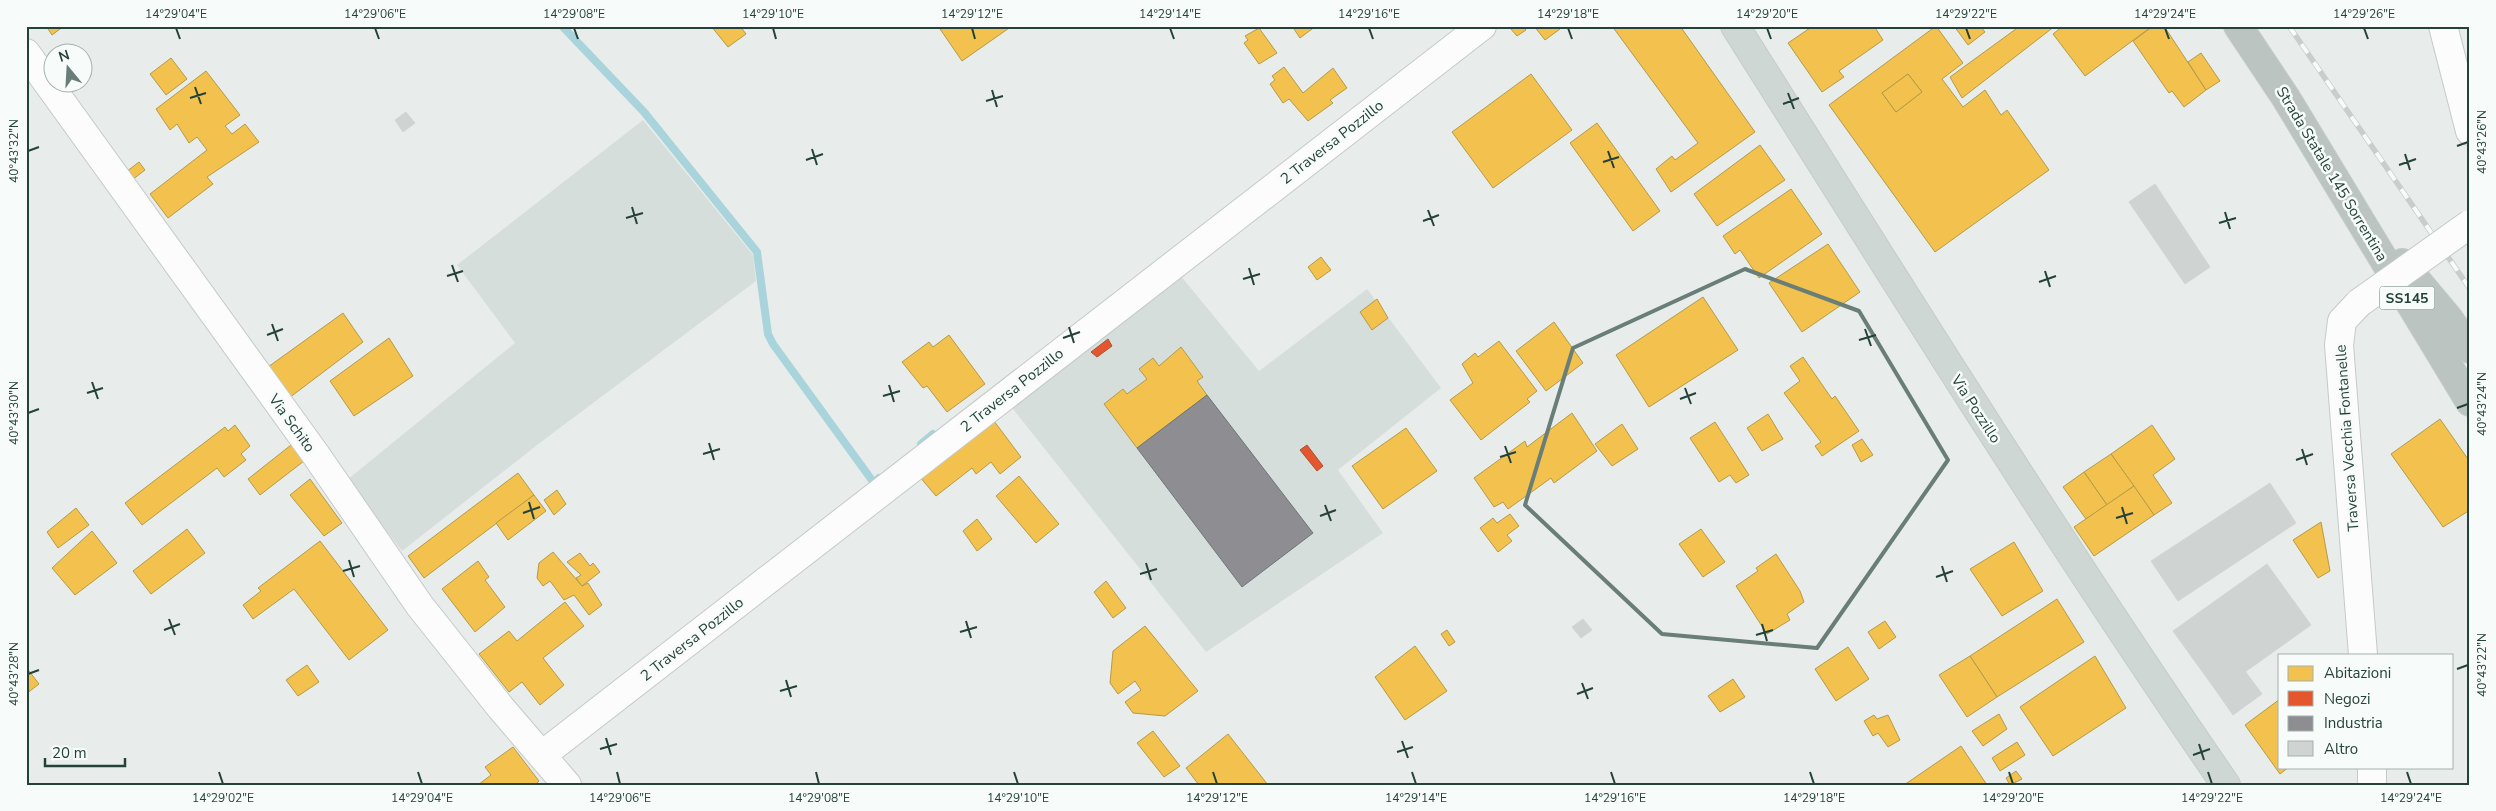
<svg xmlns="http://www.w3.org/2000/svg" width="2496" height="811" font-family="'Nunito Sans',sans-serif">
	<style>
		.built { fill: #d6dedb }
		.homes { fill: #f2c14e; stroke: #b49b48; fill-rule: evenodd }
		.shops { fill: #e4572e; stroke: #aa5132 }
		.industry { fill: #8d8d92; stroke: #6e7678 }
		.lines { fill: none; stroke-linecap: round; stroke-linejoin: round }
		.stream { stroke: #a9d4db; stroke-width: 8 }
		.building { fill: #cfd4d2; stroke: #d1d6d4 }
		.minor-casing { stroke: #c5cac8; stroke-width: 30 }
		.major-casing { stroke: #c3ccc9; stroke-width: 30 }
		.highway-casing { stroke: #c3ccc9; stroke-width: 30 }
		.minor { stroke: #fcfcfc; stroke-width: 28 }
		.major { stroke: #cfd7d5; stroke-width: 28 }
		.highway { stroke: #bcc4c2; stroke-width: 28 }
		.rail-casing { stroke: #c9cdcc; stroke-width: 5.5 }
		.rail { stroke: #f7fbf9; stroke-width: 4; stroke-dasharray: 11; stroke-linecap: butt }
		.minor-bridge-casing { stroke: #c5cac8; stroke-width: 30; stroke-linecap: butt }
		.minor-bridge { stroke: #fcfcfc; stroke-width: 28 }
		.marked { fill: none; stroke: #697e78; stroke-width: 4; stroke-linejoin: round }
		.ticks { fill: none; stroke: #24423a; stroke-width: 2 }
		.labels { text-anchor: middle; stroke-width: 5; stroke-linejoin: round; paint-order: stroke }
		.shield { fill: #f7fbf9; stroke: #637a73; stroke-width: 1 }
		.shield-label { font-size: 14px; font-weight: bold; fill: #24423a }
		.street-label { font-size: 15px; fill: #24423a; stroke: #f7fbf9 }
		.neatline { fill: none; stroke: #24423a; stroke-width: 2 }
		.ticks-label { font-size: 12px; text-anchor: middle; fill: #24423a }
	</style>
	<rect width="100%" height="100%" fill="#e8edeb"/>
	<g class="built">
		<polygon points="643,120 753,255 756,281 541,442 402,551 347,480 515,343 457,265"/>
		<polygon points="1180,275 1259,371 1367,289 1441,388 1338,470 1383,533 1206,652 1009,404"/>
	</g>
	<g class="homes">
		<polygon points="46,26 64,26 52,35"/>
		<polygon points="711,26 740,26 746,34 728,47"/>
		<polygon points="938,26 1012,26 962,61"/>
		<polygon points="1292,26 1316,26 1300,38"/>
		<polygon points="1512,26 1523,26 1526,30 1517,36 1510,28"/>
		<polygon points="1534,26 1558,26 1560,29 1545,40"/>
		<polygon points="1612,26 1680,26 1755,132 1671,192 1656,169 1672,156 1675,160 1698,143"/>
		<polygon points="1813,26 1874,26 1883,40 1839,71 1844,77 1822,92 1788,43"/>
		<path d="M 1936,26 L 1963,63 L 1942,79 L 1963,107 L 1985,90 L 2001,115 L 2007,110 L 2049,170 L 1935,252 L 1829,105 ZM 1908,74 L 1922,92 L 1896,112 L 1882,93 Z"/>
		<polygon points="1954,26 1980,26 1985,32 1968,45"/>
		<polygon points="2020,26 2055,26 1962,98 1950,77"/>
		<polygon points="2063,26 2150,26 2151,27 2085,76 2053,34"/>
		<polygon points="2153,26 2164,26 2206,90 2184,107 2172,91 2169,93 2133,41"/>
		<polygon points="1259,28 1277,53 1259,64 1244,43 1248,40 1245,36"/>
		<polygon points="2201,53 2220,81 2206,90 2188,62"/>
		<polygon points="171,58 187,79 166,95 150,74"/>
		<polygon points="1284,67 1303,93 1333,68 1347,88 1330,100 1333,103 1308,121 1289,99 1283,103 1270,84 1275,80 1272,76"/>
		<polygon points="206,71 240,115 225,126 232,134 245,124 259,142 207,177 213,184 168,218 150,194 207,150 197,137 189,143 177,124 170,130 156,109"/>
		<polygon points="1531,74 1572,130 1493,188 1452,132"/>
		<polygon points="1908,74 1922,92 1896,112 1882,93"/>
		<polygon points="1597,123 1660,211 1633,231 1570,143"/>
		<polygon points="1760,145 1785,180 1717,226 1694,194"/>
		<polygon points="139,162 145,170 132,180 126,172"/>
		<polygon points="1791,189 1822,234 1759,278 1740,250 1735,254 1723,236"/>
		<polygon points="1828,244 1860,292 1802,332 1769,283"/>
		<polygon points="1321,257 1331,270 1317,280 1308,267"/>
		<polygon points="1703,297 1738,350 1649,407 1616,355"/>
		<polygon points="1377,299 1388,318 1372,330 1360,312"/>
		<polygon points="343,313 363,342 289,398 268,367"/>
		<polygon points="1554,322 1583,363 1546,391 1516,351"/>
		<polygon points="949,335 985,384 947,412 927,386 923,388 902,362 929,342 933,347"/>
		<polygon points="389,338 413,376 354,416 330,381"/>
		<polygon points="1499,341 1537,391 1527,399 1530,402 1481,440 1450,400 1473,383 1462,364 1475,353 1478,357"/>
		<polygon points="1181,347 1203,377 1197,381 1207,395 1137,448 1104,404 1123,389 1127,394 1147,379 1139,369 1153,358 1159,366"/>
		<polygon points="1803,357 1832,399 1835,396 1859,431 1822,456 1815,446 1821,442 1784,393 1800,381 1790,366"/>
		<polygon points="1572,413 1597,451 1554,483 1551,478 1508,509 1503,502 1494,507 1474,478 1525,441 1527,447"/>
		<polygon points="1768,414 1783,439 1762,451 1747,428"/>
		<polygon points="991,417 1021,457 1000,474 991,462 976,474 972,468 936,496 919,476"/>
		<polygon points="2440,419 2470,462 2470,510 2443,527 2391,454"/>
		<polygon points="1715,422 1749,475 1736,483 1730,475 1719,482 1690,438"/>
		<polygon points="1622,424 1638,449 1612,466 1595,444"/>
		<polygon points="235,425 250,446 241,454 246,460 224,477 217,468 142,525 125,503 225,427 228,431"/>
		<polygon points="2152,425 2175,459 2153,475 2172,503 2154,515 2111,454"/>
		<polygon points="1406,428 1437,471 1383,509 1352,466"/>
		<polygon points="1862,439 1873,455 1861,462 1852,445"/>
		<polygon points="291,445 304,461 260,495 248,479"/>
		<polygon points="2111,454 2134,486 2107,505 2084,472"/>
		<polygon points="2084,472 2107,505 2086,519 2063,487"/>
		<polygon points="518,473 534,495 424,578 408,556"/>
		<polygon points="1019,476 1059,524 1036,543 996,496"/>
		<polygon points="310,479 342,523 324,536 290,495"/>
		<polygon points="2134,486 2154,515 2094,556 2074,527"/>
		<polygon points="557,490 566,504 554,515 544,500"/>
		<polygon points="534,495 546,511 508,540 496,523"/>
		<polygon points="76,508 89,525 58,548 47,532"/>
		<polygon points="1510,514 1519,526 1507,535 1512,541 1498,552 1480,528 1493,518 1497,523"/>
		<polygon points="977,519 992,539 977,551 963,531"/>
		<polygon points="2321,522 2330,571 2318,578 2293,540"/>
		<polygon points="187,529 205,553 151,594 133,571"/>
		<polygon points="1701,529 1725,562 1703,577 1679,544"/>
		<polygon points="92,531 117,563 75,595 52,568"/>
		<polygon points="320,541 388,630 349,660 294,589 253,619 243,605 261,591 258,588"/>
		<polygon points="2014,542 2043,591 2002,616 1970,569"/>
		<polygon points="553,552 582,586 588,583 602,605 589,615 574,595 564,600 550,581 543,586 537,578 539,563"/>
		<polygon points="580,553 590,566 593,563 600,572 582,586 576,578 581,575 567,562"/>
		<polygon points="1776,554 1800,591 1804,602 1787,614 1790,620 1767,634 1736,586 1758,571 1756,568"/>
		<polygon points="478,561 489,577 485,580 505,607 475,632 442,589"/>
		<polygon points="1106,581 1126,608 1113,618 1094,592"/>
		<polygon points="2057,599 2084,642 1997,697 1970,656"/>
		<polygon points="565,602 584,626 543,658 564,685 540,705 522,682 509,692 479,654 509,631 517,641"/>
		<polygon points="1885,621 1896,637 1879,649 1868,632"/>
		<polygon points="1145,626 1198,691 1165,716 1133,713 1125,702 1141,690 1135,681 1118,694 1110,683 1113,651"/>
		<polygon points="1447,630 1455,642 1449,646 1441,634"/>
		<polygon points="1415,646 1447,691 1405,720 1375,677"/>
		<polygon points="1848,647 1869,679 1836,701 1815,669"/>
		<polygon points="1970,656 1997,697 1967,717 1939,675"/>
		<polygon points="2095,656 2126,708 2053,756 2020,707"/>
		<polygon points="307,665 319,682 298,696 286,680"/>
		<polygon points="26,667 39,684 26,694"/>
		<polygon points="1733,679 1745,697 1720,712 1708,696"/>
		<polygon points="2280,699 2280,767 2289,767 2280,774 2245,725"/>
		<polygon points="1999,714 2007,729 1983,746 1972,731"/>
		<polygon points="1874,715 1877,719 1888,715 1900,740 1888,747 1878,733 1873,736 1864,721"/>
		<polygon points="1153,731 1180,766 1164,777 1137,743"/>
		<polygon points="1228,734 1268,785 1199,785 1186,768"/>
		<polygon points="2017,742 2025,755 2000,771 1992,758"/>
		<polygon points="1961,746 1987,785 1904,785"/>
		<polygon points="513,747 539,781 535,785 478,785 491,775 485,767"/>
		<polygon points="2016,771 2022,779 2010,785 2006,778"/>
	</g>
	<g class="shops">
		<polygon points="1108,339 1112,346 1097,357 1091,352"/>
		<polygon points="1307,445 1323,466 1317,471 1300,450"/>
	</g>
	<polygon class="industry" points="1207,395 1313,533 1242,587 1137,448"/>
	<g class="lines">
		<g class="stream">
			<polyline points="562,26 644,112 757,252 768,334 773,344 874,483 879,478"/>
			<polyline points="921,444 933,434"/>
		</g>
	</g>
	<g class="building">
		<polygon points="406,112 415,123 403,132 395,120"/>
		<polygon points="2155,184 2210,267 2185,284 2129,202"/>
		<polygon points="2270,483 2296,523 2178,601 2151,561"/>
		<polygon points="2267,564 2311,625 2217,692 2173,631"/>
		<polygon points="1583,619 1592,630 1581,638 1572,627"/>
		<polygon points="2245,671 2262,694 2233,715 2217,692"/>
	</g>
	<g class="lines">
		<defs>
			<g id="minor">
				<polyline points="2443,26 2470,131"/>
				<polyline points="26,53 316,455 420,606 501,708 567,785"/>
				<polyline points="2359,303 2342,321 2339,345 2363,655"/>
				<polyline points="542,755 1482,26"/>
				<polyline points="2372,767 2372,785"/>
			</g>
			<path id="major" d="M 1735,26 C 1896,281 2055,537 2226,785"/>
			<g id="highway">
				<polyline points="2238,26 2286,98 2470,402"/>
				<polyline points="2402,263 2449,319 2470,349"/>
			</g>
		</defs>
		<use href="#minor" class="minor-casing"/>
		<use href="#major" class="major-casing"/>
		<use href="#highway" class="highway-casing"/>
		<use href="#minor" class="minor"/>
		<use href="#major" class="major"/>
		<use href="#highway" class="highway"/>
		<defs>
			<polyline id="rail" points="2289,26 2470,289"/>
		</defs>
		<use href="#rail" class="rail-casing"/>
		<use href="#rail" class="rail"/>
		<defs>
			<polyline id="minor-bridge" points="2359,303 2470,224"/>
		</defs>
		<use href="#minor-bridge" class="minor-bridge-casing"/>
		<use href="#minor-bridge" class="minor-bridge"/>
	</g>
	<path class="marked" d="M 1745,269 L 1859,311 L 1948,460 L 1817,648 L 1662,634 L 1525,505 L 1573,348 Z"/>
	<path class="ticks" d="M 176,28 L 180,39M 375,28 L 379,39M 574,28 L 578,39M 773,28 L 776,39M 972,28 L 975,39M 1170,28 L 1174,39M 1369,28 L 1373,39M 1568,28 L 1572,39M 1767,28 L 1771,39M 1966,28 L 1970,39M 2165,28 L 2169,39M 2364,28 L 2368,39M 195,87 L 201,104M 992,90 L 997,107M 1788,93 L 1794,109M 190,98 L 206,93M 986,101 L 1003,96M 1783,104 L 1799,98M 2457,146 L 2468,142M 812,149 L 817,165M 28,151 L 39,147M 1608,151 L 1614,168M 2405,154 L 2410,170M 806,160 L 823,154M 1603,162 L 1619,157M 2399,165 L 2416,159M 632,207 L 637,224M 1428,210 L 1434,226M 2225,212 L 2230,229M 626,218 L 643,213M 1423,221 L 1439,215M 2219,223 L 2236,218M 452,265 L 458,282M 1249,268 L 1254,285M 2045,271 L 2050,287M 447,276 L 463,271M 1243,279 L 1260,274M 2039,282 L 2056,276M 272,324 L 278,341M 1069,327 L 1074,343M 1865,329 L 1871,346M 267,335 L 283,329M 1063,338 L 1080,332M 1859,340 L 1876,335M 92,382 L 98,399M 889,385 L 894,402M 1685,388 L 1691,404M 87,393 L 103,388M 883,396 L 900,391M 1680,399 L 1696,393M 2457,408 L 2468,404M 28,413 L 39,409M 709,443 L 714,460M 1505,446 L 1511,463M 2302,449 L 2307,465M 703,454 L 720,449M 1500,457 L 1516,452M 2296,460 L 2313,454M 529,502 L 534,519M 1325,505 L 1331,521M 2122,507 L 2127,524M 523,513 L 540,507M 1320,516 L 1336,510M 2116,518 L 2133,513M 349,560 L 354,577M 1146,563 L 1151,580M 1942,566 L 1947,582M 343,571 L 360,566M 1140,574 L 1157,569M 1936,577 L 1953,571M 169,619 L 175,635M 966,621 L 971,638M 1762,624 L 1767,641M 164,630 L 180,624M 960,632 L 977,627M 1756,635 L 1773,630M 2457,669 L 2468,665M 28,674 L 39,670M 786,680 L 791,697M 1582,683 L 1588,699M 780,691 L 797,686M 1577,694 L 1593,688M 606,738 L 611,755M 1402,741 L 1408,758M 2199,744 L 2204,760M 600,749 L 617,744M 1397,752 L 1413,747M 2193,755 L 2210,749M 219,772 L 223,784M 418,772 L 422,784M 617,772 L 620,784M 816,772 L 819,784M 1014,772 L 1018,784M 1213,772 L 1217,784M 1412,772 L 1416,784M 1611,772 L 1615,784M 1810,772 L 1814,784M 2009,772 L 2013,784M 2208,772 L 2212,784M 2407,772 L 2411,784"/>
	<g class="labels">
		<rect class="shield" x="2379.5" y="286.5" width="55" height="23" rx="4"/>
		<g class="shield-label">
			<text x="2407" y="303">SS145</text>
		</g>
		<g class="street-label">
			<text transform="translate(1332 142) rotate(-38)" y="5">2 Traversa Pozzillo</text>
			<text transform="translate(2332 174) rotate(59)" y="5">Strada Statale 145 Sorrentina</text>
			<text transform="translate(1012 390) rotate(-38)" y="5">2 Traversa Pozzillo</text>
			<text transform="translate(1976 409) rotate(57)" y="5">Via Pozzillo</text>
			<text transform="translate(292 423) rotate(54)" y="5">Via Schito</text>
			<text transform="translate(2347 438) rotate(-94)" y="5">Traversa Vecchia Fontanelle</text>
			<text transform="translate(692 639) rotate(-38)" y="5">2 Traversa Pozzillo</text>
		</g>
	</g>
	<rect width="2496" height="811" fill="none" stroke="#f7fbf9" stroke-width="55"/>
	<rect x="2278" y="654" width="175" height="115" fill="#f7fbf9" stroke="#a3b1ad"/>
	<rect x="2288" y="666" width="25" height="15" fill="#f2c14e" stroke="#a3b1ad"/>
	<text x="2324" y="678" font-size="15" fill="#24423a">Abitazioni</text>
	<rect x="2288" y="691" width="25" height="15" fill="#e4572e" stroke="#a3b1ad"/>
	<text x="2324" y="704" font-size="15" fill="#24423a">Negozi</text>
	<rect x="2288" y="716" width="25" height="15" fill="#8d8d92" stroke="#a3b1ad"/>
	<text x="2324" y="728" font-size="15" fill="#24423a">Industria</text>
	<rect x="2288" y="741" width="25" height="15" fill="#cfd4d2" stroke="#a3b1ad"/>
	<text x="2324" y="754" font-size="15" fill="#24423a">Altro</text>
	<g transform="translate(68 68) rotate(342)"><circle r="24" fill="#f7fbf9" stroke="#a3b1ad"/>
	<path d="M0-4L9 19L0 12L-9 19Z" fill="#697e78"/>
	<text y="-8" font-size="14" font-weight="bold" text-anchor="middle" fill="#24423a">N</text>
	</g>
	<path d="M45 758v8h80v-8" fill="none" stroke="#24423a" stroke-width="2.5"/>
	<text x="52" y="758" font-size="15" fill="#24423a" stroke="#f7fbf9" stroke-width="4" paint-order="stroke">20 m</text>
	<rect x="28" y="28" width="2440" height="756" class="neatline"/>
	<g class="ticks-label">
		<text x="176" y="18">14°29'04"E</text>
		<text x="375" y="18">14°29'06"E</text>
		<text x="574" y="18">14°29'08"E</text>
		<text x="773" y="18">14°29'10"E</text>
		<text x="972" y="18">14°29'12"E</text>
		<text x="1170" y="18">14°29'14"E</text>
		<text x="1369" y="18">14°29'16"E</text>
		<text x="1568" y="18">14°29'18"E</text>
		<text x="1767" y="18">14°29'20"E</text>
		<text x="1966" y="18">14°29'22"E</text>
		<text x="2165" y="18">14°29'24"E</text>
		<text x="2364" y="18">14°29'26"E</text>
		<text transform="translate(2482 142) rotate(-90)" y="4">40°43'26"N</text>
		<text transform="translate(14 151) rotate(-90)" y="4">40°43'32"N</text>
		<text transform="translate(2482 404) rotate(-90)" y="4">40°43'24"N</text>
		<text transform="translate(14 413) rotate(-90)" y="4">40°43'30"N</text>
		<text transform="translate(2482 665) rotate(-90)" y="4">40°43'22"N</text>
		<text transform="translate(14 674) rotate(-90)" y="4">40°43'28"N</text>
		<text x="223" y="802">14°29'02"E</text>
		<text x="422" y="802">14°29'04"E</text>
		<text x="620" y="802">14°29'06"E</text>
		<text x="819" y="802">14°29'08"E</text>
		<text x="1018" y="802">14°29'10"E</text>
		<text x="1217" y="802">14°29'12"E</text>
		<text x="1416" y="802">14°29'14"E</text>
		<text x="1615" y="802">14°29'16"E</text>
		<text x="1814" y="802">14°29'18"E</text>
		<text x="2013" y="802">14°29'20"E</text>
		<text x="2212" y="802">14°29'22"E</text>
		<text x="2411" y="802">14°29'24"E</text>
	</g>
</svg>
